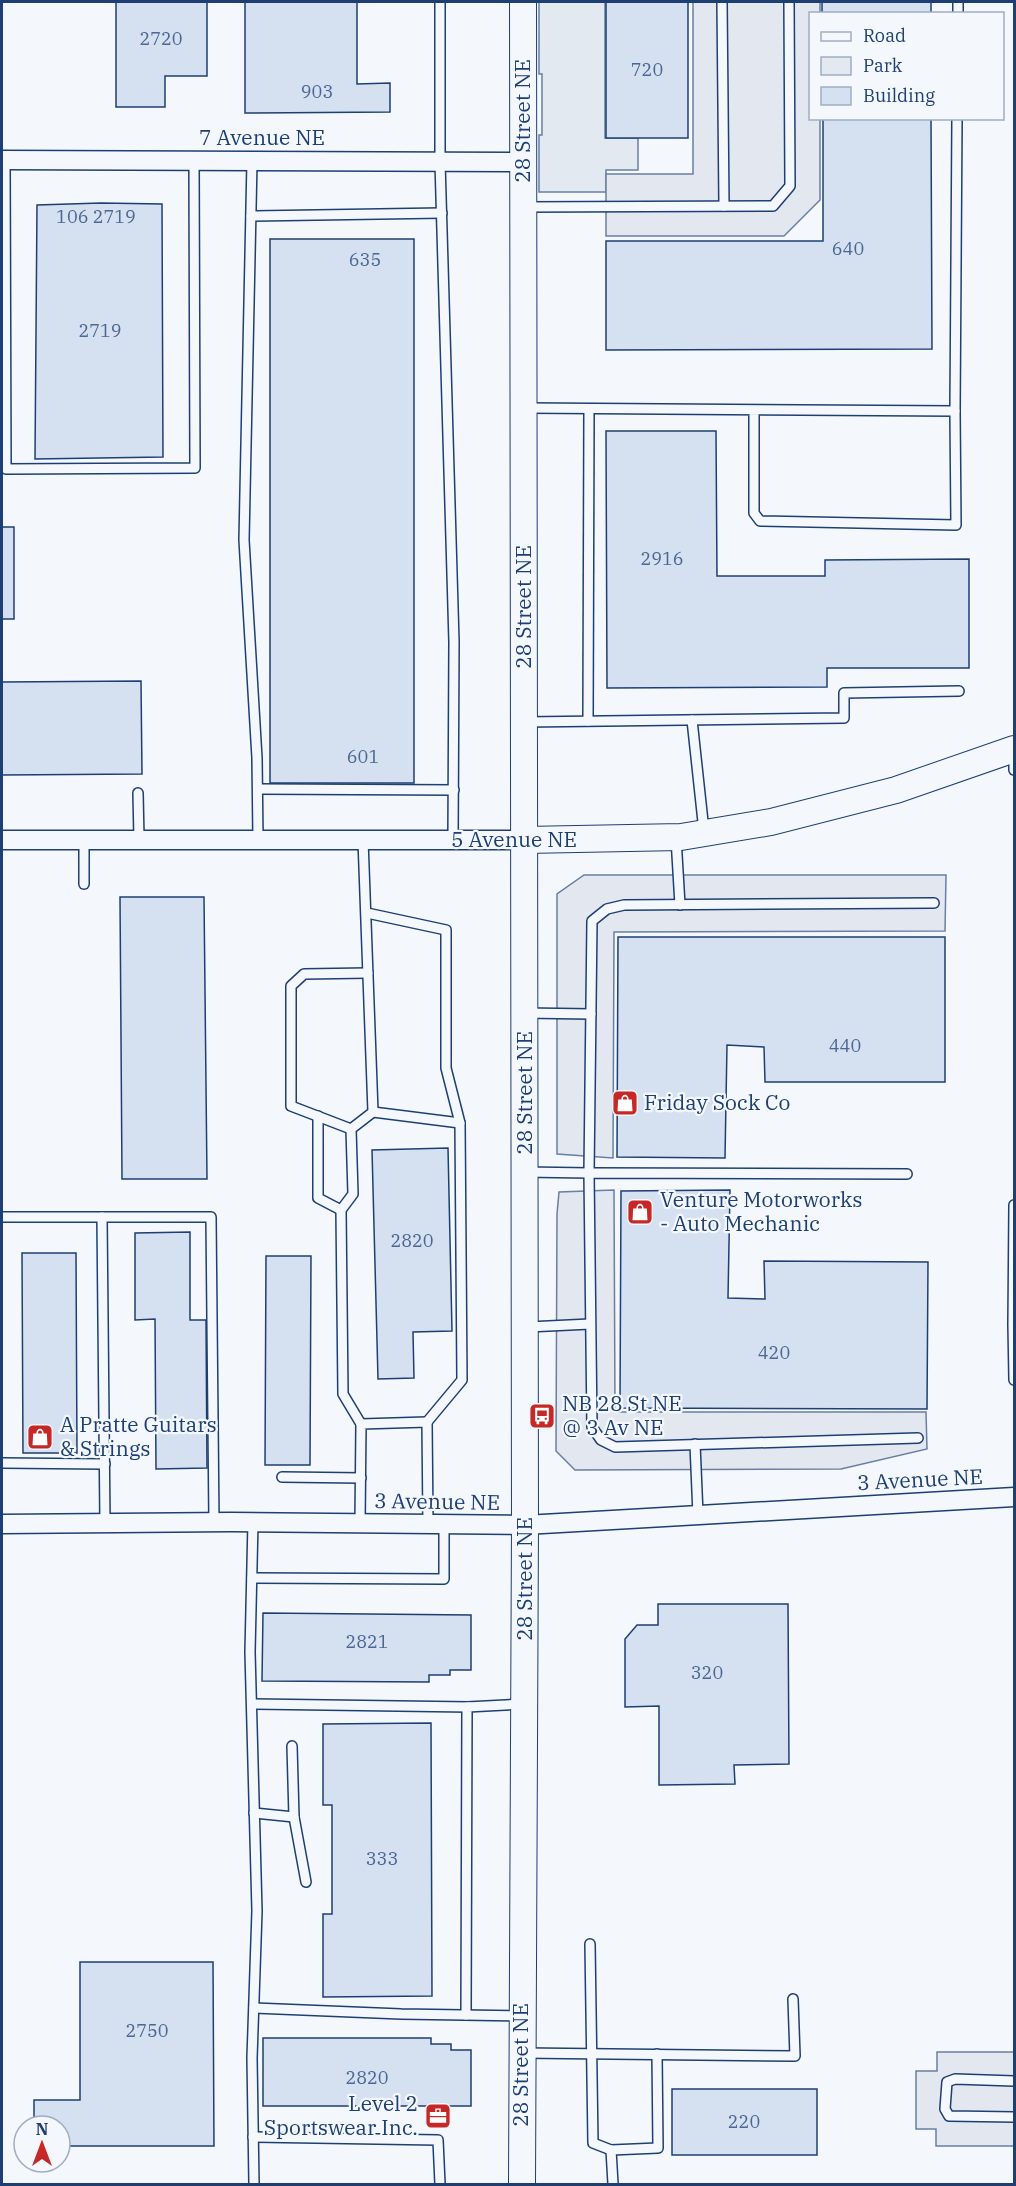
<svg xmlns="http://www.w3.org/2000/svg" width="1016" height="2186" font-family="'IBM Plex Serif',serif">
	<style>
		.green { fill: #e3e9f0; stroke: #687fa3; stroke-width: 1.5 }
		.parking { fill: #e3e8f0; stroke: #687fa3; stroke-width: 1.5 }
		.building { fill: #d5e0f0; stroke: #1d3f73; stroke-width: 1.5 }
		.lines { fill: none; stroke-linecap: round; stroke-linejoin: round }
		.lane-casing { stroke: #1d3f73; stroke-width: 12 }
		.street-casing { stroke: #1d3f73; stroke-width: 21 }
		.secondary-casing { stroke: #1d3f73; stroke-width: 28 }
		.lane { stroke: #f4f7fb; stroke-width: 9 }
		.street { stroke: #f4f7fb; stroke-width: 18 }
		.secondary { stroke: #f4f7fb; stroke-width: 26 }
		.labels { text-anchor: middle; stroke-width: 4.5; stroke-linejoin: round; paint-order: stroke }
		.number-label { font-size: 18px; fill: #4b6792 }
		.street-label { font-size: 21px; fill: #1d3f73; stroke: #f4f7fb }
		.poi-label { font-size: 21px; fill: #1d3f73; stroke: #f4f7fb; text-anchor: start }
	</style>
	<rect width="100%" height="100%" fill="#f4f7fb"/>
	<polygon class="green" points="539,2 605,2 605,138 638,138 638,170 606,170 606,192 539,192 539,135 542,135 542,74 539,74"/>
	<g class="parking">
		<polygon points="693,2 820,2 820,13 810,14 810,118 820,119 820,200 784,236 606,236 606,174 693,174"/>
		<polygon points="584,875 946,875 945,931 614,932 613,1158 557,1154 557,894"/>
		<polygon points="614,1190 615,1412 926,1412 927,1449 841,1469 575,1470 556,1451 557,1214 559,1192"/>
		<polygon points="937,2052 1014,2052 1014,2146 936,2146 936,2129 916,2129 916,2071 937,2071"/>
	</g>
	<g class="building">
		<polygon points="116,2 207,2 207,76 165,76 165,107 116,107"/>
		<polygon points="245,2 357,2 357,84 390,83 390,112 245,113"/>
		<rect x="606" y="2" width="82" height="136"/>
		<rect x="822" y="2" width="109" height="12"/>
		<polygon points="823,118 931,118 932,349 606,350 606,241 823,241"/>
		<polygon points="101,203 162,204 163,457 35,459 37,205"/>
		<rect x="270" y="239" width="144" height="544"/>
		<polygon points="606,431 716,431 717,576 825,576 825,560 969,559 969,668 827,668 827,687 607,688"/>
		<rect x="2" y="527" width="12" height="92"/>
		<polygon points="141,681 142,774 2,775 2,682"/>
		<polygon points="120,897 204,897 207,1179 122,1179"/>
		<polygon points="618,937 945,937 945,1082 765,1082 764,1047 727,1045 725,1158 617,1157"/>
		<polygon points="448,1148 452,1331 413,1332 414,1378 378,1379 372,1150"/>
		<polygon points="730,1190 728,1298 765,1299 764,1261 928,1262 927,1409 620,1408 621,1191"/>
		<polygon points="190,1232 190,1320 206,1320 207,1468 156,1469 155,1319 135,1320 135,1233"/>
		<polygon points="22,1253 76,1253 77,1453 23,1453"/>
		<polygon points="266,1256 311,1256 310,1465 265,1465"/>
		<polygon points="658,1604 788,1604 789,1764 734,1765 735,1784 659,1785 659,1706 625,1707 625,1639 637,1625 658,1625"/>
		<polygon points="263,1613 471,1615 471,1670 450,1670 450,1675 429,1675 429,1682 262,1681"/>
		<polygon points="431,1723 432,1996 323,1997 323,1914 332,1914 332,1805 323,1805 323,1724"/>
		<polygon points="80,1962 213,1962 214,2146 60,2146 60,2126 34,2126 34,2100 80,2100"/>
		<polygon points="263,2038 431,2038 431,2044 451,2044 451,2050 471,2050 471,2106 263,2106"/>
		<rect x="672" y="2089" width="145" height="66"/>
	</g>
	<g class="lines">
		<defs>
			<g id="lane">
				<polyline points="440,2 440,162 454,642 453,840"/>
				<polyline points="722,2 724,206"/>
				<polyline points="958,14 958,2"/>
				<polyline points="5,160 6,469 195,468 194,161"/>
				<polyline points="252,161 244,540 257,758 258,839"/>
				<polyline points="525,207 773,206 790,186 789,2"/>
				<polyline points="251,216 442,213"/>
				<polyline points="526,408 955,411 956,525 760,521 754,513 754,411"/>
				<polyline points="955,411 957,118"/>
				<polyline points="692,720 704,831"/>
				<polyline points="588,721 589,409"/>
				<polyline points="525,722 844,718 844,693 959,691"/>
				<polyline points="1014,752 1014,770"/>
				<polyline points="258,789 454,790"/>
				<polyline points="138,793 139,839"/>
				<polyline points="676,838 680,905"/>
				<polyline points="84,884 84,839"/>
				<polyline points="367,913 446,930 446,1068 460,1123 462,1380 427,1422"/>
				<polyline points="525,1013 591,1014"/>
				<polyline points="373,1112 460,1123"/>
				<polyline points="318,1116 318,1198 341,1210"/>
				<polyline points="351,1129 291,1106 291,986 304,974 368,973"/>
				<polyline points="525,1172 589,1173 592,921 607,909 624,905 934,903"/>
				<polyline points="907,1174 589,1173 592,1427 601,1440 615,1447 918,1438"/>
				<polyline points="1014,1205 1013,1325 1014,1380"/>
				<polyline points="2,1217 102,1217 105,1523"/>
				<polyline points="102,1217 211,1217 214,1523"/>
				<polyline points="528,1327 590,1324"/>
				<polyline points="361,1424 343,1394 341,1210 353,1194 351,1129 373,1112 363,840"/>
				<polyline points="695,1444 698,1515"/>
				<polyline points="2,1463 105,1464"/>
				<polyline points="282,1477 361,1478"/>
				<polyline points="253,1522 250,1652 257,1911 252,2058 254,2184"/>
				<polyline points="360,1523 361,1424 427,1422 428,1524"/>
				<polyline points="252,1578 444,1579 444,1524"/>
				<polyline points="252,1704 470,1707"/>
				<polyline points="254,1813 294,1817 292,1746"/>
				<polyline points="294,1817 306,1882"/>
				<polyline points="590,1944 593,2143 611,2150 658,2148 657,2054"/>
				<polyline points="254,2008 401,2014 521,2016"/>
				<polyline points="466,2015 467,1707 523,1704"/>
				<polyline points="523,2053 795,2056 793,1999"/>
				<polyline points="1014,2081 955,2079 947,2082 945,2109 949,2116 1014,2117"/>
				<polyline points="253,2137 438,2140 440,2184"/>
				<polyline points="611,2150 613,2184"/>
			</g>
			<g id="street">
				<polyline points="2,160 523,162"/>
				<polyline points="2,840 525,840"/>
				<polyline points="2,1524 231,1522 525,1525 1014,1497"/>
			</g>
			<g id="secondary">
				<polyline points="525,840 681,837 771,822 896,790 1014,749"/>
				<polyline points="522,2184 525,1525 523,2"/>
			</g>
		</defs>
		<use href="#lane" class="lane-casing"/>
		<use href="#street" class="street-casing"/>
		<use href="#secondary" class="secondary-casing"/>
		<use href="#lane" class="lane"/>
		<use href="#street" class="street"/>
		<use href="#secondary" class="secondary"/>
	</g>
	<defs>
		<symbol id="shop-square" viewBox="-11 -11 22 22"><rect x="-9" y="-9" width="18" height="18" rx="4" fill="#c62828" stroke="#f4f7fb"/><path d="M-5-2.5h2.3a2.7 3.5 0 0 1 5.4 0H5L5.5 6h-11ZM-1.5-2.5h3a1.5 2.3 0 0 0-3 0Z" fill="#fff"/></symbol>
		<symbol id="bus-square" viewBox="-11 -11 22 22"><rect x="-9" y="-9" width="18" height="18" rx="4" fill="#c62828" stroke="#f4f7fb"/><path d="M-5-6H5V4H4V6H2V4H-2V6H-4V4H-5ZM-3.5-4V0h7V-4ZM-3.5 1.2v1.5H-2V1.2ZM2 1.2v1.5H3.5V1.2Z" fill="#fff"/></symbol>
		<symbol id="office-square" viewBox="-11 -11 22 22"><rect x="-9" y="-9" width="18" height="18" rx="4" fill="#c62828" stroke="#f4f7fb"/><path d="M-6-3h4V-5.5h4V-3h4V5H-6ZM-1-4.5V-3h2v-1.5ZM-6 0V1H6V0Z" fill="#fff"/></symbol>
	</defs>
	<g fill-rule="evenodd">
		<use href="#shop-square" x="610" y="1088" width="30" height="30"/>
		<use href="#shop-square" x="625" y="1197" width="30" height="30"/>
		<use href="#bus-square" x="527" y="1401" width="30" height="30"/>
		<use href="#shop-square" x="25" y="1422" width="30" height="30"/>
		<use href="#office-square" x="423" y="2101" width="30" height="30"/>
	</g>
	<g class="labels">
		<g class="number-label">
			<text x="161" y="45">2720</text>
			<text x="647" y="76">720</text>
			<text x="317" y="98">903</text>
			<text x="96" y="223">106 2719</text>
			<text x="848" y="255">640</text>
			<text x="365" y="266">635</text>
			<text x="100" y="337">2719</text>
			<text x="662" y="565">2916</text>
			<text x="363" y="763">601</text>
			<text x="845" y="1052">440</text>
			<text x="412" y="1247">2820</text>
			<text x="774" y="1359">420</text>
			<text x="367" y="1648">2821</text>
			<text x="707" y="1679">320</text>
			<text x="382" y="1865">333</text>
			<text x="147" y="2037">2750</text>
			<text x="367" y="2084">2820</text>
			<text x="744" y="2128">220</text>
		</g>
		<g class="street-label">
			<text transform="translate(523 121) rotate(-90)" y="7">28 Street NE</text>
			<text x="262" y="145">7 Avenue NE</text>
			<text transform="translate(524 607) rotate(-90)" y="7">28 Street NE</text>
			<text x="514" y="847">5 Avenue NE</text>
			<text transform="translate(525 1093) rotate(-90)" y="7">28 Street NE</text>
			<text transform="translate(920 1480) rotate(-3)" y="7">3 Avenue NE</text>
			<text transform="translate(437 1502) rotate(1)" y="7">3 Avenue NE</text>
			<text transform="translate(525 1579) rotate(-90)" y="7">28 Street NE</text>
			<text transform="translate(521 2065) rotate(-90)" y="7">28 Street NE</text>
		</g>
		<g class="poi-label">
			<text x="644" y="1110">Friday Sock Co</text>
			<text x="660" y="1207">Venture Motorworks<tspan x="660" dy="24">- Auto Mechanic</tspan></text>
			<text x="562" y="1411">NB 28 St NE<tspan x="562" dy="24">@ 3 Av NE</tspan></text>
			<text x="60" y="1432">A Pratte Guitars<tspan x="60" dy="24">&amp; Strings</tspan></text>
			<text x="418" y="2111" text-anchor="end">Level 2<tspan x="418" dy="24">Sportswear Inc.</tspan></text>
		</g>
	</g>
	<rect width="1016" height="2186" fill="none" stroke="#1d3f73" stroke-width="6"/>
	<rect x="809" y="12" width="195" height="108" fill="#f4f7fb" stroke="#9eadc5" stroke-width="1.5"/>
	<rect x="821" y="32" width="30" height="9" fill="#f4f7fb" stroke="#9eadc5" stroke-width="1.5"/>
	<text x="863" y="42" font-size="18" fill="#1d3f73">Road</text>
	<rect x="821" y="57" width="30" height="18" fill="#e3e9f0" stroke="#9eadc5" stroke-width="1.5"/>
	<text x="863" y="72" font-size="18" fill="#1d3f73">Park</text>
	<rect x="821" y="87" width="30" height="18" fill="#d5e0f0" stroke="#9eadc5" stroke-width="1.5"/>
	<text x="863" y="102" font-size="18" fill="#1d3f73">Building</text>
	<g transform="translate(42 2144)"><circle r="28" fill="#f4f7fb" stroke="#9eadc5" stroke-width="1.5"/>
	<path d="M0-4.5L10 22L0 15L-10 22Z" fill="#c62828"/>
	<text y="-9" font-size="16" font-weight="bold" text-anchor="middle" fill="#1d3f73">N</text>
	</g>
</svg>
